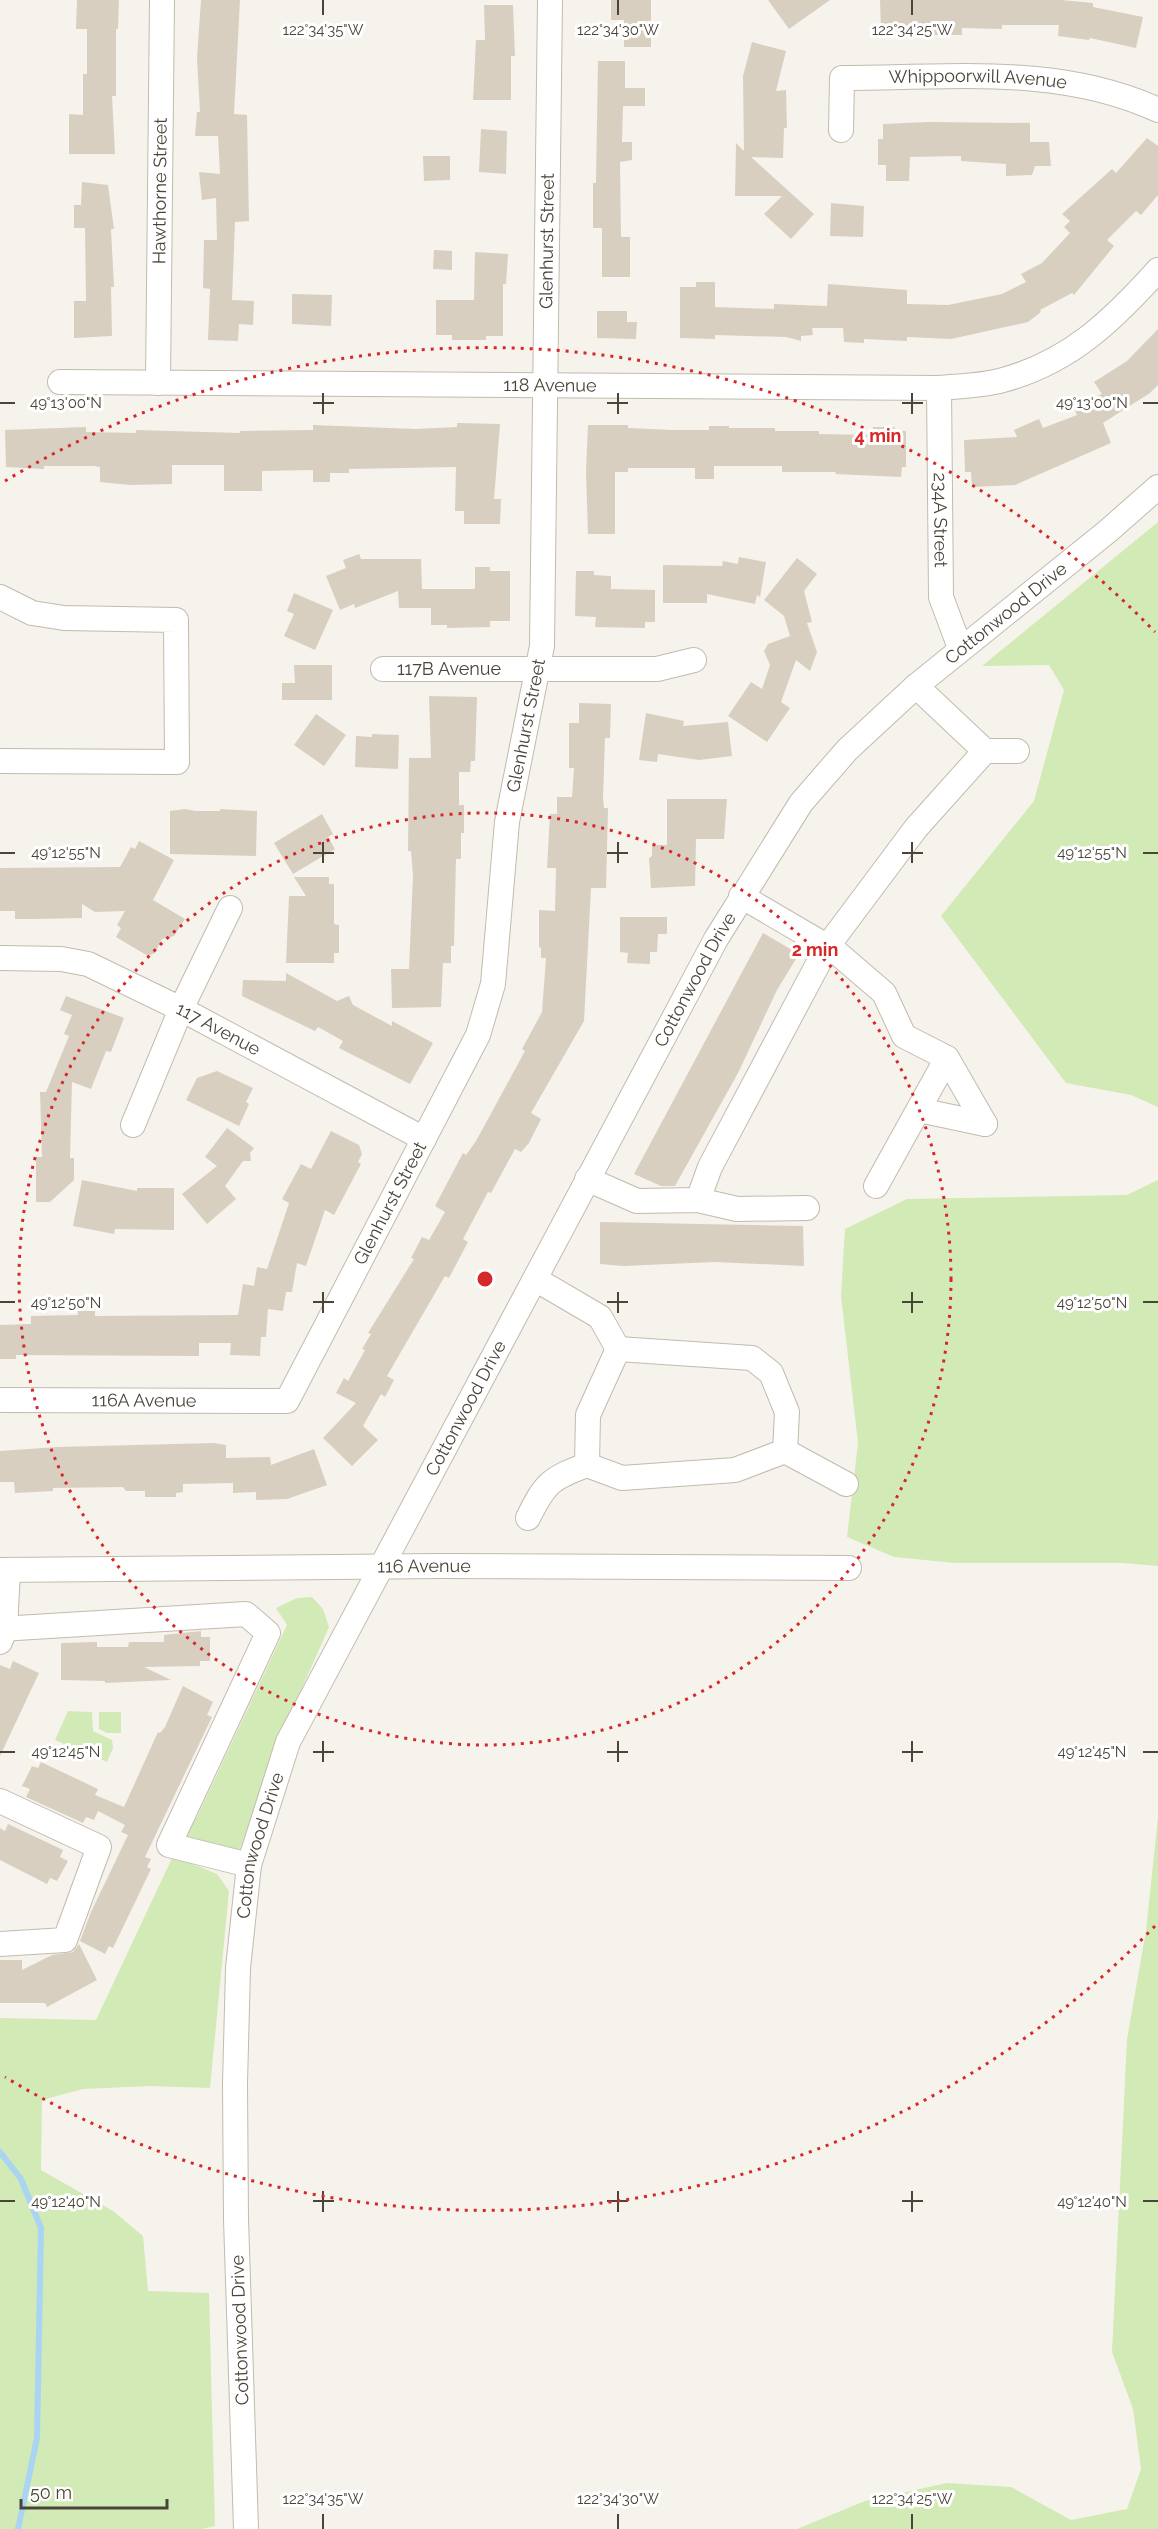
<svg xmlns="http://www.w3.org/2000/svg" width="1158" height="2529" font-family="Raleway,sans-serif">
	<style>
		.green { fill: #d2eab5 }
		.lines { fill: none; stroke-linecap: round; stroke-linejoin: round }
		.stream { stroke: #a9d4f2; stroke-width: 6 }
		.building { fill: #d8cfc1 }
		.minor-casing { stroke: #c2bbae; stroke-width: 26 }
		.minor { stroke: #fff; stroke-width: 24 }
		.ticks { fill: none; stroke: #4b4439; stroke-width: 2 }
		.ring { fill: none; stroke: #d62828; stroke-width: 3; stroke-dasharray: 3 6 }
		.labels { text-anchor: middle; stroke-width: 6; stroke-linejoin: round; paint-order: stroke }
		.street-label { font-size: 18px; fill: #4b4439; stroke: #fff }
		.ticks-label { font-size: 15px; text-anchor: middle; fill: #4b4439; stroke: #fff; stroke-width: 6; stroke-linejoin: round; paint-order: stroke }
		.centre { fill: #d62828; stroke: #fff; stroke-width: 3 }
		.ring-label { font-size: 18px; text-anchor: middle; font-weight: bold; fill: #d62828; stroke: #fff; stroke-width: 6; stroke-linejoin: round; paint-order: stroke }
	</style>
	<rect width="100%" height="100%" fill="#f6f3ec"/>
	<g class="green">
		<polygon points="1158,522 1158,1107 1131,1095 1066,1083 941,916 1034,801 1064,690 1049,665 982,666"/>
		<polygon points="1158,1180 1158,1566 1123,1563 955,1563 894,1557 847,1537 858,1443 841,1296 845,1229 907,1199 1127,1195"/>
		<polygon points="312,1597 323,1609 329,1627 276,1747 240,1849 231,1854 191,1841 185,1831 197,1817 287,1625 276,1608 297,1598"/>
		<polygon points="68,1711 92,1712 93,1731 112,1740 113,1748 107,1762 55,1740"/>
		<polygon points="99,1712 121,1712 121,1733 107,1733 99,1729"/>
		<polygon points="1158,1817 1158,2529 797,2529 865,2501 947,2483 1011,2487 1071,2520 1127,2509 1141,2469 1133,2409 1112,2352 1127,2039 1146,1931"/>
		<polygon points="173,1856 217,1874 229,1891 210,2088 151,2086 83,2089 42,2100 41,2170 113,2211 143,2236 148,2291 209,2293 215,2526 202,2529 0,2529 0,2018 96,2020"/>
	</g>
	<g class="lines">
		<polyline class="stream" points="0,2152 21,2179 41,2228 37,2438 18,2529"/>
	</g>
	<g class="building">
		<polygon points="77,0 119,0 118,29 116,29 116,96 112,96 115,154 69,154 69,114 83,115 83,74 87,74 87,29 76,29"/>
		<polygon points="201,0 240,0 234,114 247,115 249,221 235,222 232,300 254,301 253,325 239,324 238,341 208,340 210,289 203,288 204,240 217,240 216,198 202,200 199,172 220,174 218,136 195,136 197,112 200,112 197,58"/>
		<polygon points="611,0 651,0 651,47 624,47 624,20 611,20"/>
		<polygon points="768,0 830,0 789,29"/>
		<polygon points="880,0 1061,0 1093,3 1093,7 1143,17 1136,48 1090,38 1089,40 1058,36 1059,25 1002,25 1002,29 962,28 962,35 927,35 927,30 881,30"/>
		<polygon points="484,5 513,5 515,56 511,56 511,100 473,100 476,40 485,40"/>
		<polygon points="752,42 786,51 776,91 786,90 787,128 784,128 783,158 751,157 814,214 791,239 764,214 782,196 735,196 736,143 744,151 743,76"/>
		<polygon points="598,61 625,61 625,88 645,88 645,106 623,106 622,142 632,142 632,160 620,162 621,237 630,237 630,277 602,277 602,228 593,228 593,183 596,183"/>
		<polygon points="928,122 1030,123 1030,142 1049,142 1051,166 1035,166 1032,175 1006,176 1006,164 961,161 961,156 910,157 909,181 886,181 886,165 878,165 878,139 883,139 883,124"/>
		<polygon points="481,129 507,131 506,174 479,172"/>
		<polygon points="1147,138 1158,146 1158,195 1141,215 1136,211 1107,240 1114,246 1074,295 1072,293 1040,310 1041,312 1028,322 951,339 907,337 907,341 864,339 864,343 844,342 843,328 812,328 813,335 801,336 801,341 786,337 715,335 715,339 680,338 680,287 696,287 696,282 715,282 715,307 774,309 774,304 827,306 828,284 907,290 907,304 948,305 1002,294 1026,282 1021,274 1042,263 1070,233 1064,227 1070,221 1062,214 1112,169 1116,173"/>
		<polygon points="423,156 450,156 450,180 424,181"/>
		<polygon points="82,182 108,185 114,229 111,229 114,287 111,287 112,336 74,338 74,301 86,301 85,228 74,228 74,205 81,205"/>
		<polygon points="831,203 864,206 863,237 830,236"/>
		<polygon points="434,250 452,251 452,270 433,269"/>
		<polygon points="475,252 508,254 506,284 503,284 503,336 486,336 486,340 452,340 452,335 436,335 436,300 474,300"/>
		<polygon points="292,294 332,295 331,326 292,324"/>
		<polygon points="597,311 627,311 627,322 637,322 636,339 597,338"/>
		<polygon points="1158,329 1158,385 1150,393 1103,423 1111,443 1015,485 972,487 971,472 965,472 964,440 1017,437 1014,430 1039,419 1043,428 1077,415 1073,406 1102,394 1094,382 1127,361"/>
		<polygon points="457,423 500,424 494,499 501,499 500,524 464,524 464,511 455,511 456,467 349,469 349,473 330,473 330,482 313,482 313,470 262,471 262,491 224,491 224,465 172,465 172,484 130,485 100,482 100,467 94,466 44,466 44,469 6,467 5,430 86,427 86,432 136,433 136,430 240,433 240,431 313,430 313,425 415,429 457,427"/>
		<polygon points="588,425 628,425 628,428 673,430 709,430 709,426 729,426 729,428 775,428 775,431 819,431 819,434 873,435 873,427 895,427 894,431 906,431 906,467 902,467 901,477 835,474 836,472 782,472 782,466 714,466 714,479 695,479 695,468 628,468 628,472 615,472 615,534 588,534 586,472"/>
		<polygon points="359,554 361,559 421,559 422,589 475,589 475,567 490,567 490,571 510,571 510,621 490,621 490,627 447,628 447,625 431,625 431,608 399,608 398,591 355,608 354,604 340,610 326,576 346,568 343,560"/>
		<polygon points="739,557 766,562 760,597 757,595 755,604 707,594 707,603 663,603 663,565 722,566 723,561 738,564"/>
		<polygon points="797,558 817,574 804,591 812,622 807,623 817,652 810,671 796,660 781,702 790,708 767,742 728,716 751,682 762,689 770,665 764,651 768,644 790,636 784,616 764,600"/>
		<polygon points="576,571 594,571 594,575 611,576 611,589 655,590 655,622 645,622 645,628 595,627 596,617 575,616"/>
		<polygon points="294,593 333,610 315,650 284,636 294,614 287,611"/>
		<polygon points="294,665 332,665 332,700 282,700 282,683 295,683"/>
		<polygon points="429,696 477,697 475,761 471,761 470,772 459,772 459,805 464,805 464,833 461,833 461,859 456,859 454,946 451,946 451,963 443,963 441,1007 392,1008 391,969 409,969 413,875 411,851 408,851 409,758 431,758"/>
		<polygon points="579,703 611,704 610,738 605,738 603,798 604,808 608,808 606,888 591,888 584,1021 531,1113 541,1119 529,1143 521,1152 515,1149 491,1193 488,1192 463,1239 468,1242 449,1278 445,1276 387,1376 394,1380 385,1397 381,1394 363,1426 378,1440 352,1466 323,1438 356,1403 336,1393 344,1378 348,1381 365,1350 362,1349 371,1334 368,1333 414,1259 411,1258 422,1237 429,1240 445,1212 435,1206 463,1153 466,1155 476,1141 525,1051 522,1049 542,1012 546,958 541,958 541,948 539,947 539,910 555,911 556,868 547,868 550,814 557,814 557,797 572,797 574,768 569,768 569,723 579,723"/>
		<polygon points="646,713 684,721 683,726 728,722 732,756 699,760 658,754 657,762 639,760"/>
		<polygon points="316,714 346,735 324,766 294,745"/>
		<polygon points="372,734 399,735 398,769 355,767 356,736 372,737"/>
		<polygon points="667,799 727,799 724,839 696,839 695,886 651,888 649,858 652,856 652,845 667,845"/>
		<polygon points="185,809 195,811 220,811 220,809 257,811 256,856 170,854 170,811"/>
		<polygon points="322,814 333,834 328,837 335,849 293,874 274,843"/>
		<polygon points="139,841 174,860 153,900 185,919 174,936 162,939 155,953 148,956 116,937 121,928 117,925 125,911 95,912 82,904 82,918 36,919 15,919 15,911 0,911 0,868 120,867 131,847 135,849"/>
		<polygon points="294,877 329,877 329,884 334,884 334,924 339,925 339,953 334,953 334,963 286,963 289,896 306,896"/>
		<polygon points="620,917 667,917 667,934 658,934 657,952 650,952 650,964 627,963 628,953 620,952"/>
		<polygon points="763,933 799,954 777,990 738,1073 675,1186 661,1186 634,1174"/>
		<polygon points="286,973 337,1001 349,996 353,1005 392,1026 392,1021 433,1043 410,1084 339,1048 343,1041 318,1027 315,1031 242,996 243,980 286,981"/>
		<polygon points="66,996 124,1018 111,1052 106,1051 91,1089 72,1082 70,1158 74,1158 74,1180 50,1202 36,1202 36,1157 42,1157 40,1092 46,1092 69,1036 64,1034 72,1015 60,1010"/>
		<polygon points="217,1071 253,1088 246,1102 249,1104 239,1126 186,1100 197,1078"/>
		<polygon points="227,1128 254,1148 250,1153 251,1161 243,1161 225,1186 236,1199 207,1224 182,1194 217,1166 205,1157"/>
		<polygon points="331,1131 359,1145 362,1154 358,1162 361,1164 334,1215 325,1210 306,1266 297,1263 292,1292 286,1292 283,1311 268,1309 266,1337 261,1337 260,1356 230,1355 231,1343 199,1343 199,1356 16,1355 16,1359 0,1359 0,1325 31,1324 31,1316 78,1315 78,1311 95,1311 95,1316 238,1315 243,1284 254,1286 257,1267 267,1269 289,1203 282,1199 301,1164 311,1169"/>
		<polygon points="82,1180 137,1191 137,1188 174,1188 174,1230 115,1229 114,1234 73,1226"/>
		<polygon points="600,1222 803,1226 804,1266 715,1262 623,1266 600,1264"/>
		<polygon points="214,1443 226,1445 226,1458 270,1457 271,1465 314,1449 327,1485 287,1499 256,1500 256,1492 233,1493 233,1483 183,1484 183,1492 176,1493 176,1497 145,1497 145,1491 126,1491 123,1487 53,1488 53,1491 15,1493 14,1482 0,1482 0,1451 57,1447"/>
		<polygon points="201,1631 201,1637 210,1637 210,1661 200,1661 200,1666 144,1667 171,1680 105,1683 105,1681 61,1680 61,1643 97,1642 97,1647 128,1647 129,1642 164,1642 164,1635"/>
		<polygon points="13,1661 39,1673 0,1756 0,1665 10,1669"/>
		<polygon points="183,1686 213,1702 207,1715 212,1717 145,1857 151,1859 147,1867 151,1869 113,1948 109,1946 105,1954 80,1941 91,1912 128,1835 121,1832 125,1825 98,1811 94,1820 86,1817 83,1823 26,1797 30,1789 22,1786 32,1766 38,1768 41,1762 98,1789 95,1795 124,1807 158,1732 160,1733 165,1727"/>
		<polygon points="8,1824 63,1850 60,1857 68,1861 57,1881 50,1878 47,1884 0,1860 0,1828 5,1831"/>
		<polygon points="79,1944 97,1980 47,2007 45,2003 0,2003 0,1960 22,1960 22,1970 52,1955 73,1952"/>
	</g>
	<g class="lines">
		<defs>
			<g id="minor">
				<path id="s1" d="M 841,130 L 842,78 C 947,78 1060,64 1158,110"/>
				<path id="s2" d="M 60,382 L 939,388 C 960,386 982,386 1003,380 C 1070,362 1113,320 1158,270"/>
				<path id="s3" d="M 158,383 L 162,0"/>
				<path id="s4" d="M 939,388 L 941,597 L 960,648"/>
				<polyline points="0,597 32,613 64,618 176,620 177,762 0,761"/>
				<path id="s5" d="M 383,669 L 657,669 L 694,660"/>
				<polyline points="916,686 985,751 1017,751"/>
				<polyline points="741,896 835,951 884,993 904,1036 947,1058 876,1186"/>
				<path id="s6" d="M 0,958 L 61,959 L 88,964 L 181,1009 L 424,1139"/>
				<polyline points="947,1058 985,1124"/>
				<polyline points="919,1110 985,1124"/>
				<polyline points="133,1125 181,1009 230,908"/>
				<polyline points="587,1179 637,1201 698,1200 737,1209 807,1208"/>
				<polyline points="698,1200 710,1167 827,947 916,828 985,751"/>
				<polyline points="535,1279 600,1317 618,1349"/>
				<polyline points="618,1349 752,1358 771,1373 787,1412 785,1451"/>
				<path id="s7" d="M 0,1400 L 287,1401 L 478,1035 L 493,984 L 507,822 L 542,646 L 550,0"/>
				<polyline points="587,1465 588,1415 618,1349"/>
				<path d="M 528,1518 C 545,1483 551,1478 587,1465 L 622,1478 L 735,1470 L 785,1451 L 846,1484"/>
				<path id="s8" d="M 0,1570 L 441,1566 L 849,1568"/>
				<polyline points="0,1629 246,1614 268,1633 169,1845 249,1865"/>
				<polyline points="0,1642 5,1630 8,1570"/>
				<polyline points="0,1801 99,1847 65,1940 0,1944"/>
				<path id="s9" d="M 246,2529 L 236,2219 L 235,2084 L 238,1968 L 249,1865 L 288,1742 L 716,939 L 801,803 L 847,750 L 916,686 L 1108,531 L 1158,487"/>
			</g>
		</defs>
		<use href="#minor" class="minor-casing"/>
		<use href="#minor" class="minor"/>
	</g>
	<path class="ticks" d="M 323,0 L 323,15M 618,0 L 618,15M 912,0 L 912,15M 323,393 L 323,414M 618,393 L 618,414M 912,393 L 912,414M 0,403 L 15,403M 313,403 L 334,403M 607,403 L 628,403M 902,403 L 923,403M 1143,403 L 1158,403M 323,842 L 323,863M 618,842 L 618,863M 912,842 L 912,863M 0,853 L 15,853M 313,853 L 334,853M 607,853 L 628,853M 902,853 L 923,853M 1143,853 L 1158,853M 323,1292 L 323,1313M 618,1292 L 618,1313M 912,1292 L 912,1313M 0,1302 L 15,1302M 313,1302 L 334,1302M 607,1302 L 628,1302M 902,1302 L 923,1302M 1143,1302 L 1158,1302M 323,1741 L 323,1762M 618,1741 L 618,1762M 912,1741 L 912,1762M 0,1752 L 15,1752M 313,1752 L 334,1752M 607,1752 L 628,1752M 902,1752 L 923,1752M 1143,1752 L 1158,1752M 323,2191 L 323,2212M 618,2191 L 618,2212M 912,2191 L 912,2212M 0,2201 L 15,2201M 313,2201 L 334,2201M 607,2201 L 628,2201M 902,2201 L 923,2201M 1143,2201 L 1158,2201M 323,2514 L 323,2529M 618,2514 L 618,2529M 912,2514 L 912,2529"/>
	<g class="ring">
		<circle cx="485" cy="1279" r="466"/>
		<path d="M1155 1926A931 931 0 0 1 5 2077M5 481A931 931 0 0 1 1155 632"/>
	</g>
	<g class="labels">
		<g class="street-label">
			<text dy="6" stroke="none"><textPath href="#s1" startOffset="188">Whippoorwill Avenue</textPath></text>
			<text dy="6" stroke="none"><textPath href="#s3" startOffset="192">Hawthorne Street</textPath></text>
			<text dy="6" stroke="none"><textPath href="#s7" startOffset="1500">Glenhurst Street</textPath></text>
			<text dy="6" stroke="none"><textPath href="#s2" startOffset="490">118 Avenue</textPath></text>
			<text dy="6" stroke="none"><textPath href="#s4" startOffset="132">234A Street</textPath></text>
			<text dy="6" stroke="none"><textPath href="#s9" startOffset="2144">Cottonwood Drive</textPath></text>
			<text dy="6" stroke="none"><textPath href="#s5" startOffset="66">117B Avenue</textPath></text>
			<text dy="6" stroke="none"><textPath href="#s7" startOffset="1014">Glenhurst Street</textPath></text>
			<text dy="6" stroke="none"><textPath href="#s9" startOffset="1658">Cottonwood Drive</textPath></text>
			<text dy="6" stroke="none"><textPath href="#s6" startOffset="234">117 Avenue</textPath></text>
			<text dy="6" stroke="none"><textPath href="#s7" startOffset="510">Glenhurst Street</textPath></text>
			<text dy="6" stroke="none"><textPath href="#s7" startOffset="144">116A Avenue</textPath></text>
			<text dy="6" stroke="none"><textPath href="#s9" startOffset="1172">Cottonwood Drive</textPath></text>
			<text dy="6" stroke="none"><textPath href="#s8" startOffset="424">116 Avenue</textPath></text>
			<text dy="6" stroke="none"><textPath href="#s9" startOffset="686">Cottonwood Drive</textPath></text>
			<text transform="translate(240 2330) rotate(-92)" y="6">Cottonwood Drive</text>
		</g>
	</g>
	<g class="ticks-label">
		<text x="323" y="35">122°34'35"W</text>
		<text x="618" y="35">122°34'30"W</text>
		<text x="912" y="35">122°34'25"W</text>
		<text x="66" y="408">49°13'00"N</text>
		<text x="1092" y="408">49°13'00"N</text>
		<text x="66" y="858">49°12'55"N</text>
		<text x="1092" y="858">49°12'55"N</text>
		<text x="66" y="1308">49°12'50"N</text>
		<text x="1092" y="1308">49°12'50"N</text>
		<text x="66" y="1757">49°12'45"N</text>
		<text x="1092" y="1757">49°12'45"N</text>
		<text x="66" y="2207">49°12'40"N</text>
		<text x="1092" y="2207">49°12'40"N</text>
		<text x="323" y="2504">122°34'35"W</text>
		<text x="618" y="2504">122°34'30"W</text>
		<text x="912" y="2504">122°34'25"W</text>
	</g>
	<circle cx="485" cy="1279" r="9" class="centre"/>
	<g class="ring-label">
		<text x="878" y="442">4 min</text>
		<text x="815" y="956">2 min</text>
	</g>
	<path d="M21 2499v9h146v-9" fill="none" stroke="#4b4439" stroke-width="3"/>
	<text x="30" y="2499" font-size="18" fill="#4b4439" stroke="#ffffff" stroke-width="4.5" paint-order="stroke">50 m</text>
</svg>
